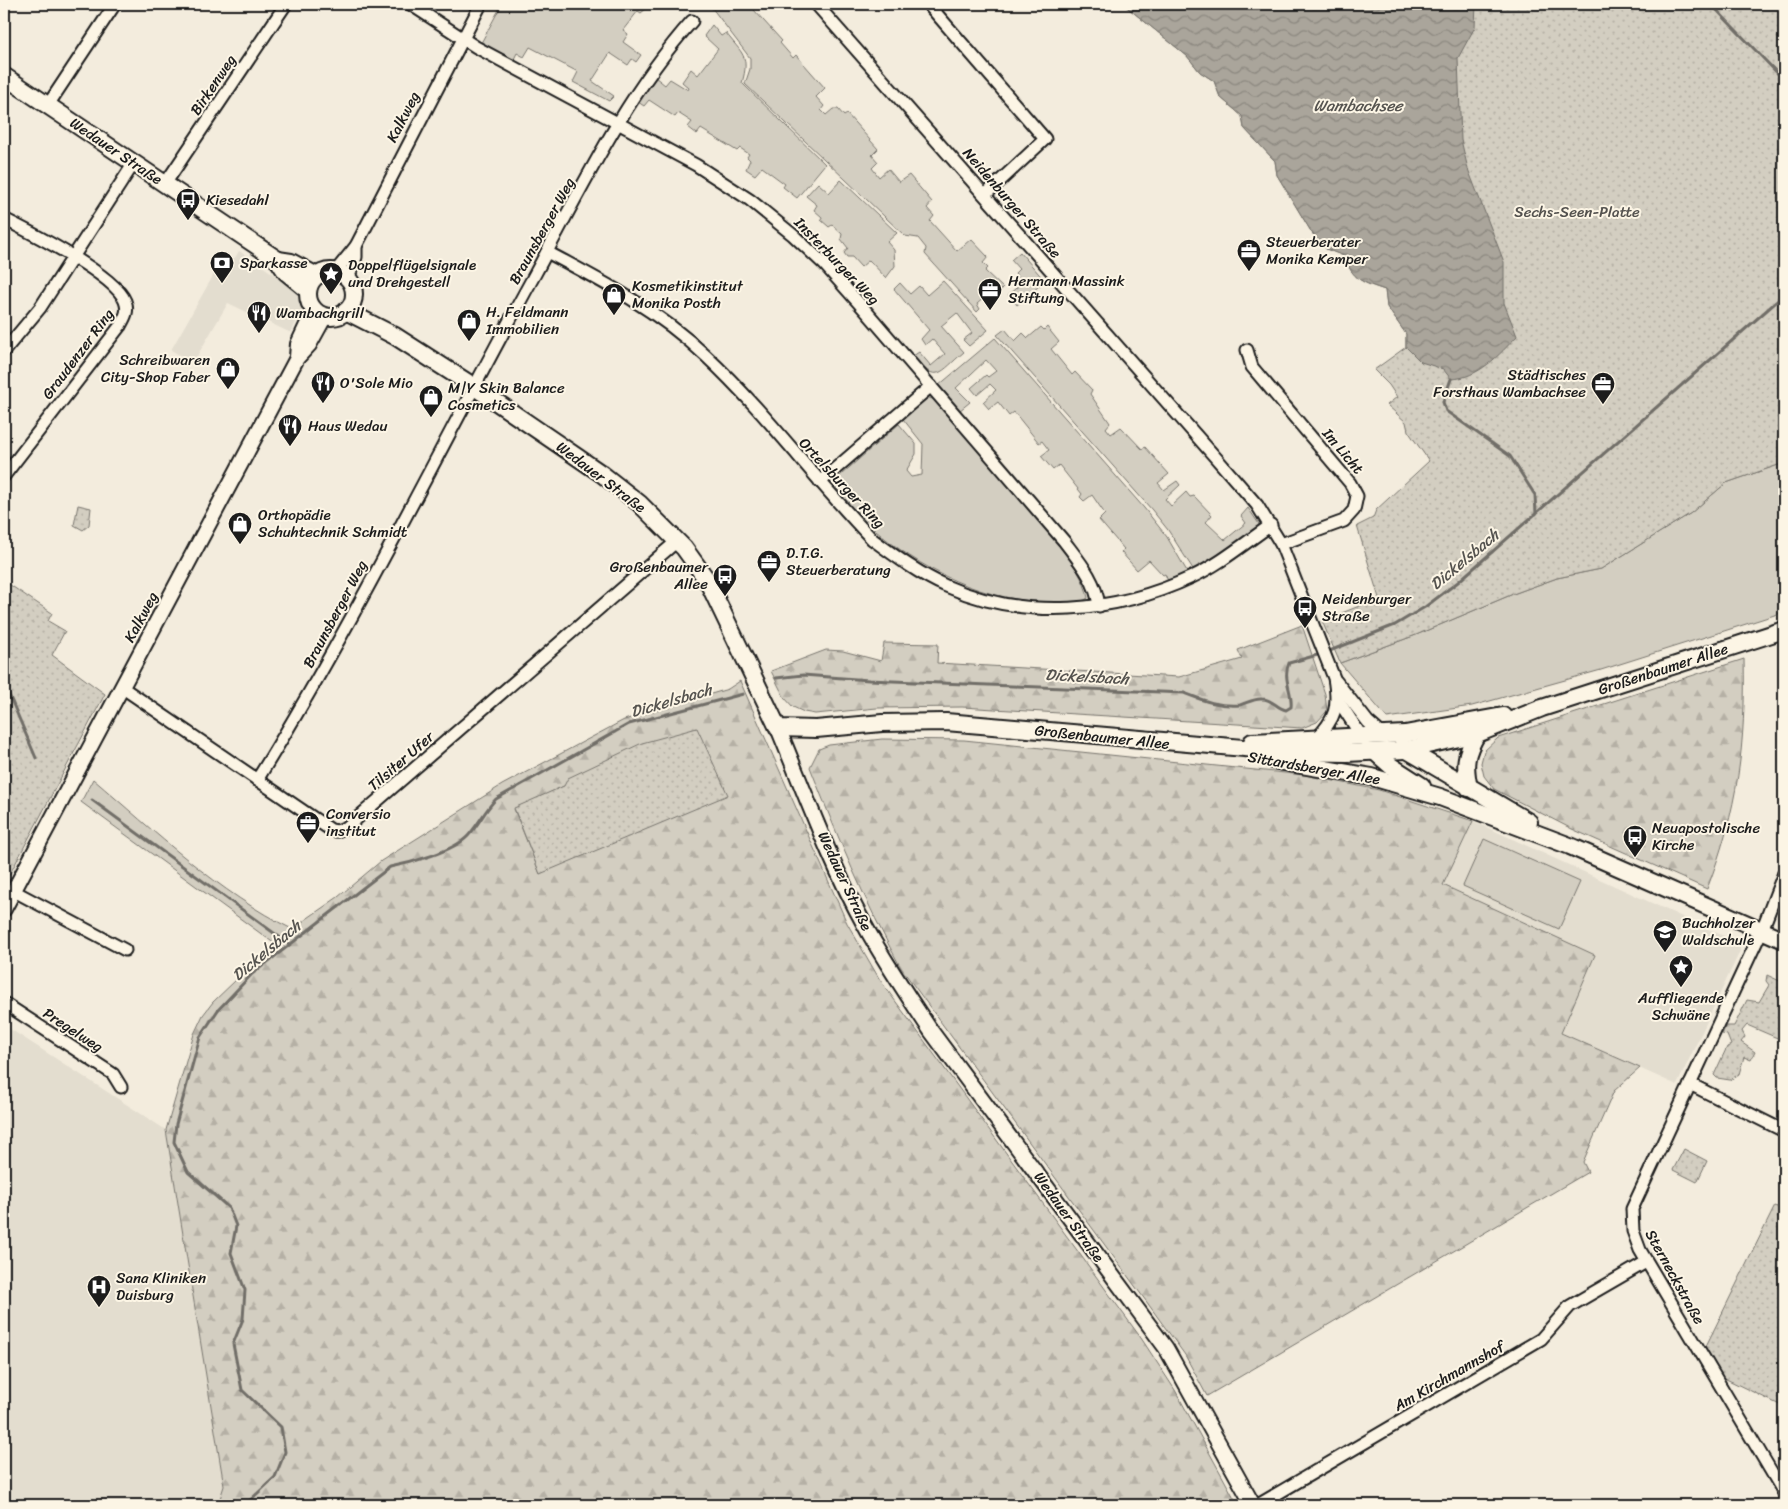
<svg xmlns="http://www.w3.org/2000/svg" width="1788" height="1509" font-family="Sriracha,sans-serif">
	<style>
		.built { fill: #e3ddcf }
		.green { fill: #d3cec1; stroke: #78756e }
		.forest { fill: url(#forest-firs); stroke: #78756e; fill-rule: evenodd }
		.park { fill: url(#park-dots); stroke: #78756e }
		.water { fill: url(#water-waves); stroke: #716e68 }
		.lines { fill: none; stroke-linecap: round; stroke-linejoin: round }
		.stream { stroke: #716e68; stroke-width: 3 }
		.minor-casing { stroke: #1c1c1c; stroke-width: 15 }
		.tertiary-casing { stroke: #1c1c1c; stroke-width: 18 }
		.secondary-casing { stroke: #1c1c1c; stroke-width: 20 }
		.minor { stroke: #fcf5e5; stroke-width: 11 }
		.tertiary { stroke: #fcf5e5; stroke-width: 14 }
		.secondary { stroke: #fcf5e5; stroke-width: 16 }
		.labels { text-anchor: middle; stroke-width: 4; stroke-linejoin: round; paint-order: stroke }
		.street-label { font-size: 15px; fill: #1c1c1c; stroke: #fcf5e5 }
		.poi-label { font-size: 15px; fill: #1c1c1c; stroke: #fcf5e5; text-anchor: start }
		.park-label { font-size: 15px; fill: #53514e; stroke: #fcf5e5 }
		.water-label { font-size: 16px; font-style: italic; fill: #55534f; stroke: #fcf5e5 }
	</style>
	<defs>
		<pattern id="forest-firs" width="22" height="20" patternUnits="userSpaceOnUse" patternTransform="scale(1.25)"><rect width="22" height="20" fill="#d3cec1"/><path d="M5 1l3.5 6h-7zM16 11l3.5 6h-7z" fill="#b5b0a5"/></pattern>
		<pattern id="park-dots" width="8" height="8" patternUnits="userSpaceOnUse" patternTransform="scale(1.25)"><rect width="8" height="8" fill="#d3cec1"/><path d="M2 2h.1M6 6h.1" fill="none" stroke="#b5b0a5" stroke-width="1.8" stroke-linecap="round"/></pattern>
		<pattern id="water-waves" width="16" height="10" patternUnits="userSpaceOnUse" patternTransform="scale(1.25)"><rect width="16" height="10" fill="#aaa59b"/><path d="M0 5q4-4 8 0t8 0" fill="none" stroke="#8a867e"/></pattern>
	</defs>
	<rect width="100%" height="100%" fill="#f3ecdd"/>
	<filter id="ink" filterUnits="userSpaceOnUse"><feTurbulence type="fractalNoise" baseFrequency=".02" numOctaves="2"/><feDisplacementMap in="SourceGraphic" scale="10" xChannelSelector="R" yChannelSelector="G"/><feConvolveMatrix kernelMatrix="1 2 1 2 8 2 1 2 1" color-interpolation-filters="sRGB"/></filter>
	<g filter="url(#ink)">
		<g class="built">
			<polygon points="239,251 295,288 301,295 304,305 291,333 228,303 193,363 171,350 222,260 235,258"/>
			<polygon points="1473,821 1739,943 1740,951 1677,1085 1561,1033 1595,956 1443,885"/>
			<polygon points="4,1025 166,1130 224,1486 218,1505 4,1505"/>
		</g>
		<g class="green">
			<polygon points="502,4 652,4 641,13 638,11 623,30 628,34 623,42 641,55 636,62 632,59 628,65 610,53 592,81 614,96 609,101 573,82 578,72 530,47 524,57 517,53 513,61 481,43"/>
			<polygon points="717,4 760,4 754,10 782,41 780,43 793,58 796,55 825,88 816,97 824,106 821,110 826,115 833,109 838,109 844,116 847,114 878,149 872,155 878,162 872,168 879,177 888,169 899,182 909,175 932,202 927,208 934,216 930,221 957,251 971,239 988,257 983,263 988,268 985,271 1003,288 1000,291 996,287 977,304 980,309 977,312 925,254 926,248 918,238 905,236 745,84 750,69 750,58 712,8"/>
			<path d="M 712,25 L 721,36 L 726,33 C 742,54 750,55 742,83 L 825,164 L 797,198 L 783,187 L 785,184 L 762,167 L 755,175 L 746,169 L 750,160 L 747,157 L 749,154 L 740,148 L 737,151 L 701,129 L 697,134 L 688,127 L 692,122 L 678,113 L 675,117 L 649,100 L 644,106 L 638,102 L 655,77 L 665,85 L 670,79 L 688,90 L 689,88 L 682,82 L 691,69 L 698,75 L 718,49 L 704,36 Z"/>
			<polygon points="841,180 897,233 887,242 894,250 895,266 886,278 869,260 861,267 852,257 847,257 844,253 848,248 841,239 842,234 832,225 829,227 821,220 822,217 814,210 817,205 806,196 818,183 829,193"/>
			<polygon points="1020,252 1045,281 1017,305 1008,295 1023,282 1015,273 1019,269 1011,260"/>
			<path d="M 943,281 L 988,330 L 969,346 L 963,340 L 972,333 L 957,313 L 941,326 L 964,352 C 940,372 937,386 913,356 L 919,352 L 931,366 L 945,354 L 932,339 L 925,345 L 921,339 L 929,330 L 894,289 L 900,283 L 910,294 L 919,286 L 927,295 Z"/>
			<polygon points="1041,327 1044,330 1047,327 1059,342 1051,349 1072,375 1075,372 1092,390 1090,394 1110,423 1106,428 1111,434 1121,427 1142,449 1145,447 1169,474 1158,483 1164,490 1177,481 1180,485 1165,499 1171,506 1186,492 1190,497 1194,496 1212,515 1206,522 1225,540 1246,523 1241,516 1248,508 1259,524 1257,528 1210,561 1193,569 1168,530 1152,510 997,335 1005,329 1015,341 1023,333 1028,338"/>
			<polygon points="995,338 1144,508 1167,537 1188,573 1168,581 1165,574 1163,575 1149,560 1137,570 1121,552 1124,549 1099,520 1105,514 1092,495 1084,501 1080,497 1082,494 1059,465 1053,470 1041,456 1049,450 1042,441 1039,443 1014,412 1009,416 998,402 989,409 983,402 996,390 990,384 977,395 971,388 986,375 988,377 996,371 986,360 956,388 970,402 959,411 938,386"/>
			<path d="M 925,397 L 933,399 C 959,429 985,459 1011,489 C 1035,516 1082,563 1088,598 C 1080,604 1066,602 1055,602 C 986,603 920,570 869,525 C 855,513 840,499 834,481 L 899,424 L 916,444 L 916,454 L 906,471 L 911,477 L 922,475 L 923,444 L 903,419 L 903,416 Z"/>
			<polygon points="1784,463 1784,612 1601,670 1472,706 1387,718 1340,663 1416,635 1513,594 1557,578 1601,569 1691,513 1726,483"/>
			<path d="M 93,779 C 154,831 220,894 292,929 L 275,944 L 81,802 Z"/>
			<polygon points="1484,839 1580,882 1559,929 1463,886"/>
		</g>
		<g class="forest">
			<polygon points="1302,625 1325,694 1327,711 1317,722 1302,728 962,707 877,708 815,714 804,712 793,707 784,697 771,671 826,650 843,651 881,661 884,643 938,644 937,663 1179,677 1242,659 1238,650"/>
			<path d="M 1744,659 C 1746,744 1738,809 1707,889 L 1572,829 L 1494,789 L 1484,776 L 1481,763 L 1484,751 L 1498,738 Z"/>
			<path d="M 740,681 L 847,923 L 880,980 L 1141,1338 L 1175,1390 L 1238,1505 L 218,1505 L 224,1486 L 166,1130 L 194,1034 L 203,1015 L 213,1002 L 261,956 L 292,929 L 338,897 L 381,861 L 502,785 L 624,720 L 728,689 ZM 564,786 L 540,874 L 514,809 Z"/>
			<path d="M 882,739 L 964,740 L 1304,775 L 1379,790 L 1473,821 L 1443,885 L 1595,955 L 1561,1033 L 1640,1068 L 1614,1091 L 1583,1162 L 1588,1172 L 1207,1396 L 1185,1355 L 1146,1301 L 901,968 C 865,902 837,836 810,767 L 819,749 L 829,745 Z"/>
		</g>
		<g class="park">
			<path d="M 1123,4 L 1784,4 L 1784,463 L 1726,483 L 1691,513 L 1601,569 L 1557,578 L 1513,594 L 1416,635 L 1340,663 L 1322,621 L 1379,598 L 1357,526 L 1373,518 L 1376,510 L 1429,461 L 1408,431 L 1406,422 L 1387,405 L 1397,397 L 1389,385 L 1374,370 L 1406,347 L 1406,334 L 1387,307 L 1385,290 C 1363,283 1353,280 1344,256 L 1326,249 L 1312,233 L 1277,175 L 1275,161 L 1244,128 L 1242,116 L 1220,97 L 1214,81 L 1200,72 L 1187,56 Z"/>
			<polygon points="78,505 91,508 89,525 83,530 74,525"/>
			<polygon points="4,581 52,613 48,621 65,631 52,655 105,694 4,885"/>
			<polygon points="697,728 728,795 540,874 514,808 564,786 568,778 642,743"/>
			<polygon points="1767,975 1784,983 1784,1035 1782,1040 1747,1025 1742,1031 1745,1037 1741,1042 1755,1052 1751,1060 1744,1057 1739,1074 1730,1080 1717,1078 1714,1075 1727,1047 1731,1045 1727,1035 1722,1034 1726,1026 1734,1026 1747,1000 1759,1002 1769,985 1766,981"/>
			<polygon points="1684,1149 1707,1161 1697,1182 1673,1170"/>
			<polygon points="1775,1206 1784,1210 1784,1407 1722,1377 1705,1348"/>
		</g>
		<path class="water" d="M 1123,4 L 1476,4 L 1475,27 L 1458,58 L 1461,140 L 1468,169 L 1504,262 L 1504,303 L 1517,336 C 1499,355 1479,378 1451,379 L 1443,369 L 1421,362 L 1406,347 L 1406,334 L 1387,307 L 1385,290 C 1363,282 1353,281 1344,256 L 1326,249 L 1312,233 L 1277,175 L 1275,161 L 1244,128 L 1242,116 L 1220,97 L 1214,81 L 1200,72 L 1187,56 Z"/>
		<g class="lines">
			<g class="stream">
				<polyline points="1711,4 1784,80"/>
				<polyline points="1451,379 1443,402 1446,411 1510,456 1535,495 1536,514"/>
				<polyline points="1327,652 1395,625 1425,607 1458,582 1784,295"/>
				<path d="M 776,678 L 803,675 L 869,680 L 1184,693 C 1202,700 1219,707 1240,705 C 1247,703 1255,698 1262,699 C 1273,699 1276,708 1286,710 L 1291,707 C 1293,692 1282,679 1289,663 L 1321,654"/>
				<polyline points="4,683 36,758"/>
				<polyline points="92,800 289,944"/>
				<path d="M 245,1505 L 275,1477 L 285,1452 L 281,1427 L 242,1390 L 233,1344 L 243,1319 L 245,1290 L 231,1253 L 236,1226 L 229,1208 L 188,1172 L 174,1142 L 176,1124 L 200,1037 L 218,1010 L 252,974 L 390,867 C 411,863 454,851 468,836 C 479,824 485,810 496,799 L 629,724 L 743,694"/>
			</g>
			<defs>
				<g id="minor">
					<path d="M 410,4 L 476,47 L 696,165 L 750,200 L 793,235 L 825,265 L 865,310 L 1064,541 C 1079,561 1096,580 1099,606"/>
					<path d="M 816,4 L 1216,458 L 1257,505 L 1281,544 L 1334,678 C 1339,707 1336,718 1316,739"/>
					<polyline points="928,4 1045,139 985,195"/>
					<polyline points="48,105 115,4"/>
					<polyline points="165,184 286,4"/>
					<path d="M 4,219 C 30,232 115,275 125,301 C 129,311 125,317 120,326 L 4,476"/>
					<path d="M 547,252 C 604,282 659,311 706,356 C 766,412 815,480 872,539 C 895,556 919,574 946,586 C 1024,621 1116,613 1192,577 C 1220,564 1245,543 1271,525"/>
					<polyline points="335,272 356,246 481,4"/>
					<polyline points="348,279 356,257 356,246"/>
					<polyline points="1247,350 1252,367 1350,483 1357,496 1354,510 1344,521 1281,544"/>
					<polyline points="4,351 40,308 134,163"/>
					<polyline points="820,482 931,386"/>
					<polyline points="1336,681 1368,722 1384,736"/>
					<polyline points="123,688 331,830 337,831 347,827 677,541"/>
					<polyline points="1338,700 1364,740"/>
					<path d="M 257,780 C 358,617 442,443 535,274 C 582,187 626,95 692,21"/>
					<polyline points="1784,873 1762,930 1632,1209 1633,1231 1640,1250 1784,1493"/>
					<polyline points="14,891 125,950"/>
					<polyline points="4,1003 113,1074 121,1087"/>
					<polyline points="1690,1084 1784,1131"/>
					<polyline points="1258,1505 1541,1339 1570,1306 1646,1262"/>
				</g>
				<g id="tertiary">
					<polyline points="297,357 298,344 314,310"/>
					<path d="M 778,728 C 805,793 830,862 864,924 C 884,961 908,996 931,1031 L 1166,1348 L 1253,1505"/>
					<polyline points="4,909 297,358 309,345 325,316"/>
				</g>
				<g id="secondary">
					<polyline points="4,76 278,260 286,272 308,290"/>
					<polyline points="278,260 291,262 317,276"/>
					<circle cx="331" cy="294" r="23"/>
					<polyline points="346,311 395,336 473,386 602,474 639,503 684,548 707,580 778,728 816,729 882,723 946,722 1290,752 1347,753 1405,750 1477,734 1542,708 1784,630"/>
					<polyline points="1252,742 1405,734 1503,716"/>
					<polyline points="1402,747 1529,822"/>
					<polyline points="1375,752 1391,766 1422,786"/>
					<polyline points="1272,760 1372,777 1440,797 1570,846 1784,940"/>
					<path d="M 1469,788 C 1464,765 1465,754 1477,734"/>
				</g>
			</defs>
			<use href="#minor" class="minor-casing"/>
			<use href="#tertiary" class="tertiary-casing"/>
			<use href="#secondary" class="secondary-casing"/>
			<use href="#minor" class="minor"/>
			<use href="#tertiary" class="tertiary"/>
			<use href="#secondary" class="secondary"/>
		</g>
	</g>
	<defs>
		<symbol id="bus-pin" viewBox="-11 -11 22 30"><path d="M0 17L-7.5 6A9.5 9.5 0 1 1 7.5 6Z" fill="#1c1c1c" stroke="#fcf5e5"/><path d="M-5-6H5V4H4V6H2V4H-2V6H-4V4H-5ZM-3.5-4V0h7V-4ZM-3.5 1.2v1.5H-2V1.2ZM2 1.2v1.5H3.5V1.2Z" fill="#fff"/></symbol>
		<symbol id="office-pin" viewBox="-11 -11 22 30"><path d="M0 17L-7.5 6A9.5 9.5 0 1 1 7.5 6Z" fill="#1c1c1c" stroke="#fcf5e5"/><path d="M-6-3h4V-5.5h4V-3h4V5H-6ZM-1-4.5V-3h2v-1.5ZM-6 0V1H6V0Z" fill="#fff"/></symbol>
		<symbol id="bank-pin" viewBox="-11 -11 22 30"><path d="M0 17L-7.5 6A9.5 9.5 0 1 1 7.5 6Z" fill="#1c1c1c" stroke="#fcf5e5"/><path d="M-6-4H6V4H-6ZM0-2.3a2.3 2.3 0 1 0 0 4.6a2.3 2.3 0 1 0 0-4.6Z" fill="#fff"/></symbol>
		<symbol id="sight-pin" viewBox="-11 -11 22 30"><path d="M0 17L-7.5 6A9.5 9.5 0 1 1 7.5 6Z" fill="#1c1c1c" stroke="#fcf5e5"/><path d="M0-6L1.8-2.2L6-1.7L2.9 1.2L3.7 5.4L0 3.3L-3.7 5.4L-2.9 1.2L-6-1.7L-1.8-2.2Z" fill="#fff"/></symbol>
		<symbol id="shop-pin" viewBox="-11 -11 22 30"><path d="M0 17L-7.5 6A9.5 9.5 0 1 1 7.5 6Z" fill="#1c1c1c" stroke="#fcf5e5"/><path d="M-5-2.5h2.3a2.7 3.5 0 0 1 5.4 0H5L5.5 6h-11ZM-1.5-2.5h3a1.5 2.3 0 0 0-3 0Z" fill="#fff"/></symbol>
		<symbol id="restaurant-pin" viewBox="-11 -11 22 30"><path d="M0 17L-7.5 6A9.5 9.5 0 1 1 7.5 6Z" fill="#1c1c1c" stroke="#fcf5e5"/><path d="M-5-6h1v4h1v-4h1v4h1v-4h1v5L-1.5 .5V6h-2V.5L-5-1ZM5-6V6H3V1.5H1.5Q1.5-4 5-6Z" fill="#fff"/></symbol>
		<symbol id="school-pin" viewBox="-11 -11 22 30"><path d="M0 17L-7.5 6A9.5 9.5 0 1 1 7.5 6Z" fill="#1c1c1c" stroke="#fcf5e5"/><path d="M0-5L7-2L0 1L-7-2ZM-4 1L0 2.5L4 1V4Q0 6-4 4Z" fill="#fff"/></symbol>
		<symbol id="hospital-pin" viewBox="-11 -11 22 30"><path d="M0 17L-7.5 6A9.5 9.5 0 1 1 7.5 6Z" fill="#1c1c1c" stroke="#fcf5e5"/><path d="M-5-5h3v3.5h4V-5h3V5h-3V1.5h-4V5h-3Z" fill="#fff"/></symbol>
	</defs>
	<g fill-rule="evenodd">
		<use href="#bus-pin" x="174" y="186" width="28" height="38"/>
		<use href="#office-pin" x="1235" y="237" width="28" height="38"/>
		<use href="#bank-pin" x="208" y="249" width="28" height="38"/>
		<use href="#sight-pin" x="317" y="260" width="28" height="38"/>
		<use href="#office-pin" x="976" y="276" width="28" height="38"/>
		<use href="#shop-pin" x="600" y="281" width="28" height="38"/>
		<use href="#restaurant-pin" x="245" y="299" width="28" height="38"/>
		<use href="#shop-pin" x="455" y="307" width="28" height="38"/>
		<use href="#shop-pin" x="214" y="355" width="28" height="38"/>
		<use href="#restaurant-pin" x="309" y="369" width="28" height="38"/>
		<use href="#office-pin" x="1589" y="370" width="28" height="38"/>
		<use href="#shop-pin" x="417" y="383" width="28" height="38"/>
		<use href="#restaurant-pin" x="276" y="412" width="28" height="38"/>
		<use href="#shop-pin" x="226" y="510" width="28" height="38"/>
		<use href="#office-pin" x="755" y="548" width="28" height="38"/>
		<use href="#bus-pin" x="711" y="562" width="28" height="38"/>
		<use href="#bus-pin" x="1291" y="594" width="28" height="38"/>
		<use href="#office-pin" x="294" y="809" width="28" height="38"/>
		<use href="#bus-pin" x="1621" y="823" width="28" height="38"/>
		<use href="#school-pin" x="1651" y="918" width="28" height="38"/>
		<use href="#sight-pin" x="1667" y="953" width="28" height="38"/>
		<use href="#hospital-pin" x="85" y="1273" width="28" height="38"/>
	</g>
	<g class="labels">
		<g class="street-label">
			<text transform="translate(213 85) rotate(-56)" y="5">Birkenweg</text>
			<text transform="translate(403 117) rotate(-63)" y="5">Kalkweg</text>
			<text transform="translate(116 151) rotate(34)" y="5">Wedauer Straße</text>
			<text transform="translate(1012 203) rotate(49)" y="5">Neidenburger Straße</text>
			<text transform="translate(542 231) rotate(-61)" y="5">Braunsberger Weg</text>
			<text transform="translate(837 261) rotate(46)" y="5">Insterburger Weg</text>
			<text transform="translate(78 354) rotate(-53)" y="5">Graudenzer Ring</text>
			<text transform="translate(1343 451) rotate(50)" y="5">Im Licht</text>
			<text transform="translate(601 477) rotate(37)" y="5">Wedauer Straße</text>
			<text transform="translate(842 483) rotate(47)" y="5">Ortelsburger Ring</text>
			<text transform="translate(335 614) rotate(-62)" y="5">Braunsberger Weg</text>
			<text transform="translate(141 617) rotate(-62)" y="5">Kalkweg</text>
			<text transform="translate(1663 669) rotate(-18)" y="5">Großenbaumer Allee</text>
			<text transform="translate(1102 737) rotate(6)" y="5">Großenbaumer Allee</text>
			<text transform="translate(401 761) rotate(-41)" y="5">Tilsiter Ufer</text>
			<text transform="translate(1314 768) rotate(10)" y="5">Sittardsberger Allee</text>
			<text transform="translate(845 881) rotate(65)" y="5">Wedauer Straße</text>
			<text transform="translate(73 1030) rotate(33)" y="5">Pregelweg</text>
			<text transform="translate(1069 1217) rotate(54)" y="5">Wedauer Straße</text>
			<text transform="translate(1675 1277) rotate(61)" y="5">Sterneckstraße</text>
			<text transform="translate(1449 1376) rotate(-30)" y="5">Am Kirchmannshof</text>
		</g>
		<g class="poi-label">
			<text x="206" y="205">Kiesedahl</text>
			<text x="1266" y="247">Steuerberater<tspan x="1266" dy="17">Monika Kemper</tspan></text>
			<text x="240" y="268">Sparkasse</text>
			<text x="348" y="270">Doppelflügelsignale<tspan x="348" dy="17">und Drehgestell</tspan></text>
			<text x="1008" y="286">Hermann Massink<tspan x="1008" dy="17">Stiftung</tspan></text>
			<text x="632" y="291">Kosmetikinstitut<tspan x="632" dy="17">Monika Posth</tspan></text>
			<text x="486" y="317">H. Feldmann<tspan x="486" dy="17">Immobilien</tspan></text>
			<text x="276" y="318">Wambachgrill</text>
			<text x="210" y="365" text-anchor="end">Schreibwaren<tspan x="210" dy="17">City-Shop Faber</tspan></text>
			<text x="1586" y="380" text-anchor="end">Städtisches<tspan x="1586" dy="17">Forsthaus Wambachsee</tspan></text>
			<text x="340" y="388">O'Sole Mio</text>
			<text x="448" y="393">M|Y Skin Balance<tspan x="448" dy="17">Cosmetics</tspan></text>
			<text x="308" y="431">Haus Wedau</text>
			<text x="258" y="520">Orthopädie<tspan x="258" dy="17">Schuhtechnik Schmidt</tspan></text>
			<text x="786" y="558">D.T.G.<tspan x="786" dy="17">Steuerberatung</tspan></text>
			<text x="708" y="572" text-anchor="end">Großenbaumer<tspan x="708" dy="17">Allee</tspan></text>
			<text x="1322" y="604">Neidenburger<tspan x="1322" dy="17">Straße</tspan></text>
			<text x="326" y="819">Conversio<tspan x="326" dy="17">institut</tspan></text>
			<text x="1652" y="833">Neuapostolische<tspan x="1652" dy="17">Kirche</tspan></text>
			<text x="1682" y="928">Buchholzer<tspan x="1682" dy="17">Waldschule</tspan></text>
			<text x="1681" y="1003" text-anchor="middle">Auffliegende<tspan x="1681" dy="17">Schwäne</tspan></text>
			<text x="116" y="1283">Sana Kliniken<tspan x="116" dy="17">Duisburg</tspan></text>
		</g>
		<g class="park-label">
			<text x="1577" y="217">Sechs-Seen-Platte</text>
		</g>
		<g class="water-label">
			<text x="1358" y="111">Wambachsee</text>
			<text transform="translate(1464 559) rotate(-40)" y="6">Dickelsbach</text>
			<text transform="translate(1087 676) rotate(3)" y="6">Dickelsbach</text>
			<text transform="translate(671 700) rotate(-16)" y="6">Dickelsbach</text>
			<text transform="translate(266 950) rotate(-40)" y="6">Dickelsbach</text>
		</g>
	</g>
	<rect width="1788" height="1509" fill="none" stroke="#fcf5e5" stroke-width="20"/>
	<rect x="10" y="10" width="1768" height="1489" fill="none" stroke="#1c1c1c" stroke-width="2" filter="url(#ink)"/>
</svg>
